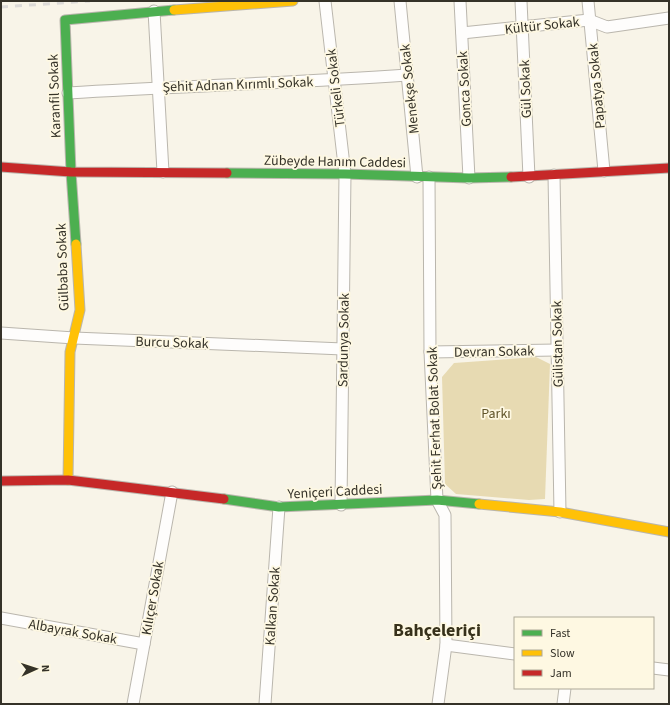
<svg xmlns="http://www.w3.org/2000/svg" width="670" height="705" font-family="'Source Sans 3',sans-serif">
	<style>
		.green { fill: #e7dab2 }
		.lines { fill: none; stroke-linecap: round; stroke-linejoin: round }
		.street-casing { stroke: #bab6ad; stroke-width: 13 }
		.fast-casing { stroke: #bab6ad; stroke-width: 11 }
		.slow-casing { stroke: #bab6ad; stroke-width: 11 }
		.jam-casing { stroke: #bab6ad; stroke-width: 11 }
		.street { stroke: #fefdfc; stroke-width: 11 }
		.fast { stroke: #4caf50; stroke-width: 9 }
		.slow { stroke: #ffc107; stroke-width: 9 }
		.jam { stroke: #c62828; stroke-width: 9 }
		.rail { stroke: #dcdad7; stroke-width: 3; stroke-dasharray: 7 7; stroke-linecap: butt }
		.labels { text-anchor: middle; stroke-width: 3.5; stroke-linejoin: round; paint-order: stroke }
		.street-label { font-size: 14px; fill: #353228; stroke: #fef8e2 }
		.park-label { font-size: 14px; fill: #61552a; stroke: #fef8e2 }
		.district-label { font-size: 18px; font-weight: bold; fill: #37311b; stroke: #fef8e2 }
	</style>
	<rect width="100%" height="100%" fill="#f8f4e8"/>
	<polygon class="green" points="536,357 550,364 545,499 529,500 456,494 445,484 442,377 454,363"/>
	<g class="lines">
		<defs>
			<g id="street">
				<polyline points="325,1 345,174 341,505"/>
				<polyline points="400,1 417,177"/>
				<polyline points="460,1 469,178"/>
				<polyline points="521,1 529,177"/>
				<polyline points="588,1 604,171"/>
				<polyline points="154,11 163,172"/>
				<polyline points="462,33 589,20 607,27 669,18"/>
				<path d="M 68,93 C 181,86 294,83 407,75"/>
				<polyline points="554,175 560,512"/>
				<polyline points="429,177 430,352 437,500 445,515 446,645 438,704"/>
				<polyline points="1,333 74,338 343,349"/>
				<polyline points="430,352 557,350"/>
				<polyline points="1,618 144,644"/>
				<polyline points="446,645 515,654"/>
				<polyline points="653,668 669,670"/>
				<polyline points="133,704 172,492"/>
				<polyline points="265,704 279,507"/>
				<polyline points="563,704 565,688"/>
			</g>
			<g id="fast">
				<polyline points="227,173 345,174 469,178 511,177"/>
				<polyline points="76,244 71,172 65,20 174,10"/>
				<polyline points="224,499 279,507 437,500 479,504"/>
			</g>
			<g id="slow">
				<polyline points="174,10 293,1"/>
				<polyline points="68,480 70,352 80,310 76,244"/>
				<polyline points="479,504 560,512 669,532"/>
			</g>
			<g id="jam">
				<polyline points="1,167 71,172 227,173"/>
				<polyline points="511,177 669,168"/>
				<polyline points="1,481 68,480 224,499"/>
			</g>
		</defs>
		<use href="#street" class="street-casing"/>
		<use href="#fast" class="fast-casing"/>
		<use href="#slow" class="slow-casing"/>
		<use href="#jam" class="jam-casing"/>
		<use href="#street" class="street"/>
		<use href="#fast" class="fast"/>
		<use href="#slow" class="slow"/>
		<use href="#jam" class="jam"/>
		<polyline class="rail" points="1,7 90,1"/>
	</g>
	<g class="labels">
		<g class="street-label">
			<text transform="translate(542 25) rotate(-6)" y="5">Kültür Sokak</text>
			<text transform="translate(238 84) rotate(-2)" y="5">Şehit Adnan Kırımlı Sokak</text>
			<text transform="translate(596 86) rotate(-95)" y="5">Papatya Sokak</text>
			<text transform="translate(335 88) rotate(-97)" y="5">Türkeli Sokak</text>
			<text transform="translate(409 89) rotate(-96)" y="5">Menekşe Sokak</text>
			<text transform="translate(464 89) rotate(-93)" y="5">Gonca Sokak</text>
			<text transform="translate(525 89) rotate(-92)" y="5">Gül Sokak</text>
			<text transform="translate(54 96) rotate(-92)" y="5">Karanfil Sokak</text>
			<text transform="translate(335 161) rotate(1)" y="5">Zübeyde Hanım Caddesi</text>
			<text transform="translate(62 267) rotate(-92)" y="5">Gülbaba Sokak</text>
			<text transform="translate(343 340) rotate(-89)" y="5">Sardunya Sokak</text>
			<text transform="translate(172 342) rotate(2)" y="5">Burcu Sokak</text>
			<text transform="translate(557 344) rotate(-91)" y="5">Gülistan Sokak</text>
			<text transform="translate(494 351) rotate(-1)" y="5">Devran Sokak</text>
			<text transform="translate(434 418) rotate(-92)" y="5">Şehit Ferhat Bolat Sokak</text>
			<text transform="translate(335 491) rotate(-3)" y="5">Yeniçeri Caddesi</text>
			<text transform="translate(152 598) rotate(-80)" y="5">Kılıçer Sokak</text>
			<text transform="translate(272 606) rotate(-86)" y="5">Kalkan Sokak</text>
			<text transform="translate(73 631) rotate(10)" y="5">Albayrak Sokak</text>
		</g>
		<g class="park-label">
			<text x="496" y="418">Parkı</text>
		</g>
		<g class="district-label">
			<text x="437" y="636">Bahçeleriçi</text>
		</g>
	</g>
	<rect width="670" height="705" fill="none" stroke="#353228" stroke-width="4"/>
	<rect x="514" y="617" width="140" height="72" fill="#fef8e2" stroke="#aea998"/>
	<rect x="522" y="630" width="20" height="6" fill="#4caf50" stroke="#aea998"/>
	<text x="550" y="637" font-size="12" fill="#353228">Fast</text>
	<rect x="522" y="650" width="20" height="6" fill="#ffc107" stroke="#aea998"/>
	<text x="550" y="657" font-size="12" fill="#353228">Slow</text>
	<rect x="522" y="670" width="20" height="6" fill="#c62828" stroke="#aea998"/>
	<text x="550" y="677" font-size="12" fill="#353228">Jam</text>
	<g transform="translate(36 669) rotate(87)" stroke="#fef8e2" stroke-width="3" paint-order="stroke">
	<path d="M0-3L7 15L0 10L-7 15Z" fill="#353228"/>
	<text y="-6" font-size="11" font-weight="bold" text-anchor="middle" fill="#353228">N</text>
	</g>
</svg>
